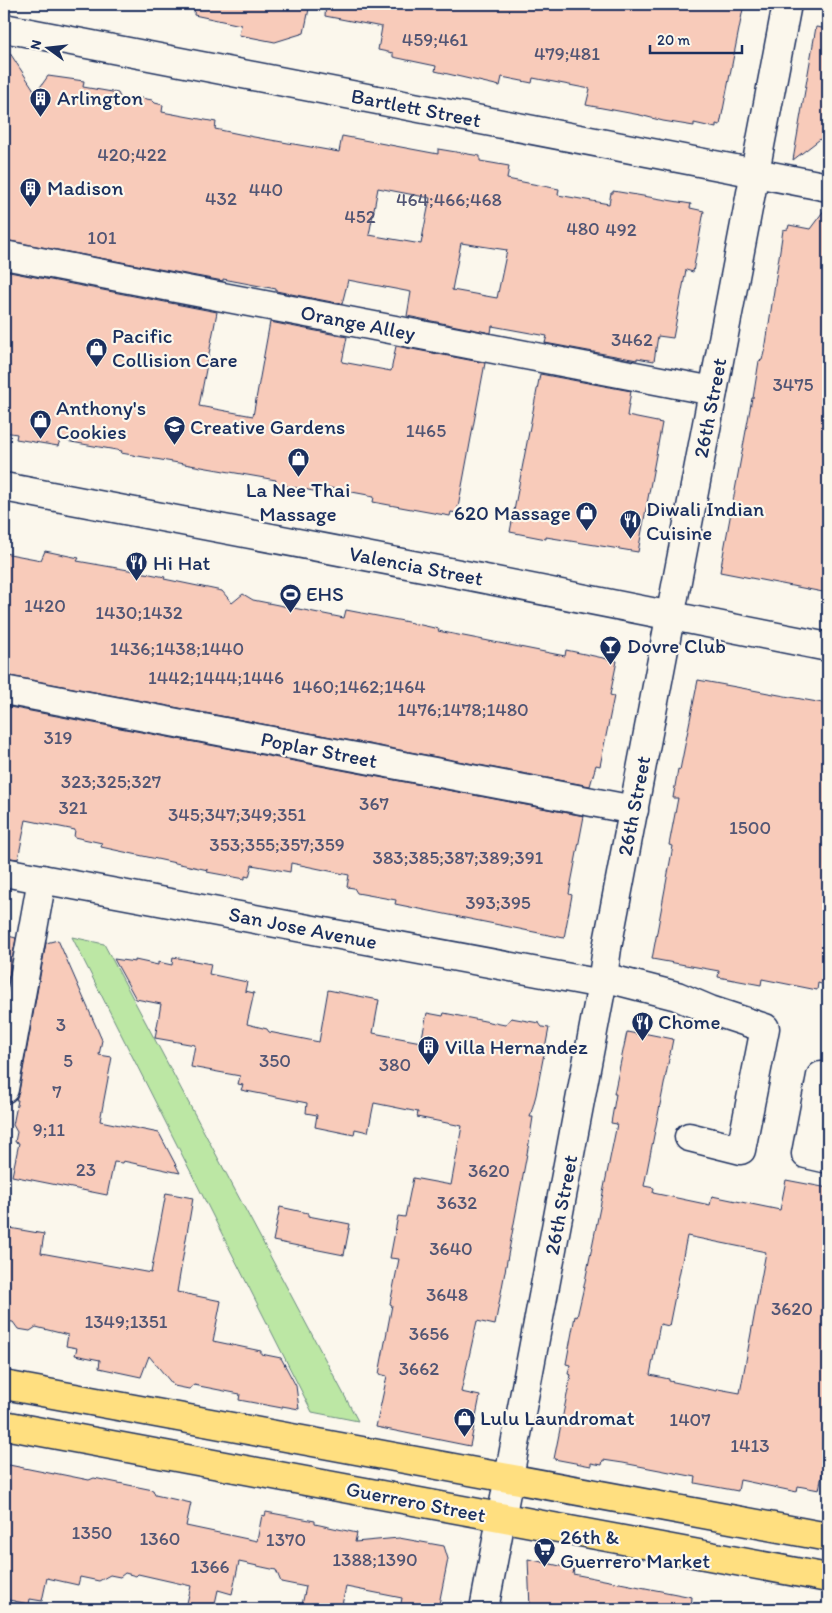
<svg xmlns="http://www.w3.org/2000/svg" width="832" height="1613" font-family="Itim,sans-serif">
	<style>
		.green { fill: #bce7a4; stroke: #6c8b81 }
		.building { fill: #f8cbba; stroke: #1b2f5e; fill-rule: evenodd }
		.lines { fill: none; stroke-linecap: round; stroke-linejoin: round }
		.minor-casing { stroke: #1b2f5e; stroke-width: 31 }
		.major-casing { stroke: #1b2f5e; stroke-width: 31 }
		.minor { stroke: #fbf7ec; stroke-width: 28 }
		.major { stroke: #ffdf80; stroke-width: 28 }
		.labels { text-anchor: middle; stroke-width: 4.5; stroke-linejoin: round; paint-order: stroke }
		.number-label { font-size: 19px; fill: #525675 }
		.poi-label { font-size: 21px; fill: #1b2f5e; stroke: #fbf7ec; text-anchor: start }
		.street-label { font-size: 21px; fill: #1b2f5e; stroke: #fbf7ec }
	</style>
	<rect width="100%" height="100%" fill="#fbf7ec"/>
	<filter id="ink" filterUnits="userSpaceOnUse"><feTurbulence type="fractalNoise" baseFrequency=".02" numOctaves="2"/><feDisplacementMap in="SourceGraphic" scale="10" xChannelSelector="R" yChannelSelector="G"/><feConvolveMatrix kernelMatrix="1 2 1 2 8 2 1 2 1" color-interpolation-filters="sRGB"/></filter>
	<g filter="url(#ink)">
		<polygon class="green" points="72,937 104,944 358,1421 312,1412"/>
		<g class="building">
			<polygon points="195,4 310,4 304,33 275,42 239,35 241,25 194,15"/>
			<polygon points="326,4 744,4 720,125 716,124 716,128 694,123 694,126 663,121 640,115 586,105 590,89 533,78 532,83 502,77 500,86 435,71 436,66 393,57 393,53 378,50 382,27 325,16"/>
			<polygon points="816,27 828,29 828,133 793,160"/>
			<path d="M 4,44 L 36,93 L 48,76 L 84,81 L 83,87 L 118,93 L 124,105 L 141,98 L 152,100 L 155,103 L 163,105 L 162,112 L 216,122 L 215,129 L 254,137 L 339,152 L 342,136 L 438,154 L 438,149 L 480,156 L 480,161 L 509,166 L 507,179 L 559,189 L 558,195 L 609,204 L 611,193 L 613,193 L 613,191 L 691,204 L 690,208 L 704,211 L 693,272 L 686,270 L 673,338 L 658,336 L 654,361 L 637,358 L 637,360 L 545,343 L 547,336 L 492,326 L 491,333 L 407,316 L 411,292 L 348,280 L 342,304 L 276,291 L 276,289 L 223,279 L 223,281 L 4,240 ZM 378,188 L 430,198 L 421,244 L 369,235 ZM 461,243 L 507,250 L 497,298 L 452,290 Z"/>
			<polygon points="828,205 828,593 720,572 752,398 753,398 759,361 762,360 766,344 783,230 788,229 789,225 810,229"/>
			<polygon points="4,271 217,312 199,406 253,416 270,322 347,337 342,362 391,371 396,346 485,363 457,513 451,512 450,516 373,502 374,497 368,496 368,495 320,486 319,492 275,484 276,480 121,453 122,451 60,440 58,446 16,439 17,434 4,432"/>
			<polygon points="540,374 631,391 627,416 662,423 638,552 546,537 546,539 510,532"/>
			<polygon points="45,551 79,558 77,561 140,572 165,577 164,579 222,591 232,603 243,594 253,600 344,618 346,610 403,621 439,629 438,631 565,656 566,650 617,661 610,695 614,696 600,766 596,765 590,786 4,675 4,553 41,560"/>
			<polygon points="698,680 828,704 828,986 818,983 817,990 762,979 761,985 718,977 719,971 652,959 673,846 669,845 678,798 673,798 678,769 680,770"/>
			<polygon points="4,706 584,816 569,894 572,895 564,938 395,904 396,900 357,893 354,888 347,887 349,875 291,863 290,872 252,865 249,877 245,876 245,879 207,872 208,870 101,847 102,843 74,837 75,830 26,820 18,859 4,857"/>
			<polygon points="4,935 16,938 4,1003"/>
			<polygon points="58,940 102,1040 99,1055 112,1057 100,1121 159,1133 180,1173 123,1161 122,1163 114,1162 107,1195 12,1176 19,1143 15,1142 17,1132 13,1125 18,1100 16,1100 19,1092 46,943"/>
			<polygon points="173,957 211,964 209,974 247,982 245,991 254,993 247,1024 267,1029 269,1032 319,1042 328,990 379,1000 373,1033 421,1042 427,1013 443,1016 444,1013 505,1025 511,1018 539,1023 542,1027 549,1028 536,1095 530,1117 533,1117 529,1143 495,1325 477,1321 461,1392 480,1396 470,1446 376,1427 387,1376 379,1374 392,1305 390,1304 399,1259 390,1258 398,1216 405,1217 413,1178 451,1185 462,1126 417,1117 418,1112 374,1103 368,1132 355,1129 354,1135 315,1127 317,1115 306,1113 307,1103 241,1090 243,1085 238,1084 240,1076 191,1067 195,1045 155,1038 161,1004 136,999 114,959 135,962 135,960 158,965 158,962 172,965"/>
			<path d="M 627,1032 L 642,1035 L 643,1033 L 673,1039 L 644,1186 L 654,1188 L 653,1193 L 710,1205 L 712,1196 L 780,1210 L 786,1180 L 828,1188 L 828,1444 L 819,1490 L 798,1486 L 797,1492 L 740,1480 L 738,1491 L 695,1483 L 696,1477 L 623,1463 L 603,1460 L 602,1465 L 591,1463 L 591,1466 L 554,1459 L 571,1375 L 568,1374 L 570,1365 L 566,1364 L 575,1316 L 577,1317 L 583,1291 L 617,1124 L 611,1123 L 616,1094 L 614,1094 ZM 687,1236 L 766,1252 L 740,1393 L 718,1389 L 717,1391 L 669,1381 L 669,1379 L 650,1375 L 660,1324 L 669,1326 Z"/>
			<polygon points="166,1193 193,1198 177,1292 221,1301 213,1341 261,1351 261,1354 281,1358 296,1386 299,1409 282,1406 282,1408 239,1400 240,1394 194,1385 189,1389 174,1386 149,1356 141,1377 99,1368 100,1360 75,1355 77,1348 66,1346 68,1335 36,1327 30,1331 18,1329 13,1322 4,1321 4,1227 44,1234 41,1253 151,1273"/>
			<polygon points="280,1207 308,1213 308,1216 350,1224 344,1255 273,1241"/>
			<polygon points="4,1464 54,1474 54,1473 89,1480 94,1478 153,1490 155,1495 191,1503 186,1526 257,1541 262,1515 265,1516 266,1512 315,1521 315,1524 357,1533 355,1542 399,1538 444,1546 448,1559 438,1609 400,1609 402,1598 346,1587 341,1609 301,1609 306,1587 281,1582 276,1570 239,1562 232,1594 218,1590 214,1608 187,1603 191,1586 138,1574 136,1576 125,1573 120,1577 110,1575 99,1581 80,1577 78,1585 47,1578 42,1601 30,1599 29,1604 4,1599"/>
			<polygon points="528,1559 574,1569 573,1574 692,1597 691,1609 530,1609"/>
		</g>
		<g class="lines">
			<defs>
				<g id="minor">
					<polyline points="4,28 828,187"/>
					<polyline points="4,255 713,391"/>
					<polyline points="4,487 470,576 828,647"/>
					<polyline points="4,690 634,810"/>
					<polyline points="4,872 602,984"/>
					<polyline points="603,977 677,996 710,1010 765,1028 741,1150 689,1137"/>
					<polyline points="821,1076 806,1154 828,1159"/>
					<polyline points="4,1089 42,879"/>
					<polyline points="484,1609 602,984 607,948 787,4"/>
				</g>
				<g id="major">
					<polyline points="4,1385 828,1537"/>
					<polyline points="4,1425 828,1578"/>
				</g>
			</defs>
			<use href="#minor" class="minor-casing"/>
			<use href="#major" class="major-casing"/>
			<use href="#minor" class="minor"/>
			<use href="#major" class="major"/>
		</g>
	</g>
	<defs>
		<symbol id="building-pin" viewBox="-11 -11 22 30"><path d="M0 17L-7.5 6A9.5 9.5 0 1 1 7.5 6Z" fill="#1b2f5e" stroke="#fbf7ec"/><path d="M-4-6H4V6H1V3H-1V6H-4ZM-2.5-4.3h1.7v1.8h-1.7ZM.8-4.3h1.7v1.8H.8ZM-2.5-1h1.7V.8h-1.7ZM.8-1h1.7V.8H.8Z" fill="#fff"/></symbol>
		<symbol id="shop-pin" viewBox="-11 -11 22 30"><path d="M0 17L-7.5 6A9.5 9.5 0 1 1 7.5 6Z" fill="#1b2f5e" stroke="#fbf7ec"/><path d="M-5-2.5h2.3a2.7 3.5 0 0 1 5.4 0H5L5.5 6h-11ZM-1.5-2.5h3a1.5 2.3 0 0 0-3 0Z" fill="#fff"/></symbol>
		<symbol id="school-pin" viewBox="-11 -11 22 30"><path d="M0 17L-7.5 6A9.5 9.5 0 1 1 7.5 6Z" fill="#1b2f5e" stroke="#fbf7ec"/><path d="M0-5L7-2L0 1L-7-2ZM-4 1L0 2.5L4 1V4Q0 6-4 4Z" fill="#fff"/></symbol>
		<symbol id="restaurant-pin" viewBox="-11 -11 22 30"><path d="M0 17L-7.5 6A9.5 9.5 0 1 1 7.5 6Z" fill="#1b2f5e" stroke="#fbf7ec"/><path d="M-5-6h1v4h1v-4h1v4h1v-4h1v5L-1.5 .5V6h-2V.5L-5-1ZM5-6V6H3V1.5H1.5Q1.5-4 5-6Z" fill="#fff"/></symbol>
		<symbol id="stadium-pin" viewBox="-11 -11 22 30"><path d="M0 17L-7.5 6A9.5 9.5 0 1 1 7.5 6Z" fill="#1b2f5e" stroke="#fbf7ec"/><path d="M0-5a6.5 5 0 1 0 0 10a6.5 5 0 1 0 0-10ZM-3.5-1.8h7v3.6h-7Z" fill="#fff"/></symbol>
		<symbol id="bar-pin" viewBox="-11 -11 22 30"><path d="M0 17L-7.5 6A9.5 9.5 0 1 1 7.5 6Z" fill="#1b2f5e" stroke="#fbf7ec"/><path d="M-6-5H6L.8 .8V4.5H3.5V6h-7V4.5H-.8V.8Z" fill="#fff"/></symbol>
		<symbol id="supermarket-pin" viewBox="-11 -11 22 30"><path d="M0 17L-7.5 6A9.5 9.5 0 1 1 7.5 6Z" fill="#1b2f5e" stroke="#fbf7ec"/><path d="M-6-5.5h2.5l.6 2H6L4.5 2H-2.5L-4.4-4H-6ZM-1.5 3.2a1.3 1.3 0 1 0 .1 0ZM3 3.2a1.3 1.3 0 1 0 .1 0Z" fill="#fff"/></symbol>
	</defs>
	<g fill-rule="evenodd">
		<use href="#building-pin" x="28" y="86" width="25" height="34"/>
		<use href="#building-pin" x="18" y="176" width="25" height="34"/>
		<use href="#shop-pin" x="84" y="336" width="25" height="34"/>
		<use href="#shop-pin" x="28" y="408" width="25" height="34"/>
		<use href="#school-pin" x="162" y="414" width="25" height="34"/>
		<use href="#shop-pin" x="286" y="446" width="25" height="34"/>
		<use href="#shop-pin" x="574" y="500" width="25" height="34"/>
		<use href="#restaurant-pin" x="618" y="508" width="25" height="34"/>
		<use href="#restaurant-pin" x="124" y="550" width="25" height="34"/>
		<use href="#stadium-pin" x="278" y="582" width="25" height="34"/>
		<use href="#bar-pin" x="598" y="634" width="25" height="34"/>
		<use href="#restaurant-pin" x="630" y="1010" width="25" height="34"/>
		<use href="#building-pin" x="416" y="1034" width="25" height="34"/>
		<use href="#shop-pin" x="452" y="1406" width="25" height="34"/>
		<use href="#supermarket-pin" x="532" y="1536" width="25" height="34"/>
	</g>
	<g class="labels">
		<g class="number-label">
			<text x="435" y="46">459;461</text>
			<text x="567" y="60">479;481</text>
			<text x="132" y="161">420;422</text>
			<text x="266" y="196">440</text>
			<text x="221" y="205">432</text>
			<text x="449" y="206">464;466;468</text>
			<text x="360" y="223">452</text>
			<text x="583" y="235">480</text>
			<text x="621" y="236">492</text>
			<text x="102" y="244">101</text>
			<text x="632" y="346">3462</text>
			<text x="793" y="391">3475</text>
			<text x="426" y="437">1465</text>
			<text x="45" y="612">1420</text>
			<text x="139" y="619">1430;1432</text>
			<text x="177" y="655">1436;1438;1440</text>
			<text x="216" y="684">1442;1444;1446</text>
			<text x="359" y="693">1460;1462;1464</text>
			<text x="463" y="716">1476;1478;1480</text>
			<text x="58" y="744">319</text>
			<text x="111" y="788">323;325;327</text>
			<text x="374" y="810">367</text>
			<text x="73" y="814">321</text>
			<text x="237" y="821">345;347;349;351</text>
			<text x="750" y="834">1500</text>
			<text x="277" y="851">353;355;357;359</text>
			<text x="458" y="864">383;385;387;389;391</text>
			<text x="498" y="909">393;395</text>
			<text x="61" y="1031">3</text>
			<text x="68" y="1067">5</text>
			<text x="275" y="1067">350</text>
			<text x="395" y="1071">380</text>
			<text x="57" y="1098">7</text>
			<text x="49" y="1136">9;11</text>
			<text x="86" y="1176">23</text>
			<text x="489" y="1177">3620</text>
			<text x="457" y="1209">3632</text>
			<text x="451" y="1255">3640</text>
			<text x="447" y="1301">3648</text>
			<text x="792" y="1315">3620</text>
			<text x="126" y="1328">1349;1351</text>
			<text x="429" y="1340">3656</text>
			<text x="419" y="1375">3662</text>
			<text x="690" y="1426">1407</text>
			<text x="750" y="1452">1413</text>
			<text x="92" y="1539">1350</text>
			<text x="160" y="1545">1360</text>
			<text x="286" y="1546">1370</text>
			<text x="375" y="1566">1388;1390</text>
			<text x="210" y="1573">1366</text>
		</g>
		<g class="poi-label">
			<text x="57" y="105">Arlington</text>
			<text x="47" y="195">Madison</text>
			<text x="112" y="343">Pacific<tspan x="112" dy="24">Collision Care</tspan></text>
			<text x="56" y="415">Anthony's<tspan x="56" dy="24">Cookies</tspan></text>
			<text x="190" y="434">Creative Gardens</text>
			<text x="298" y="497" text-anchor="middle">La Nee Thai<tspan x="298" dy="24">Massage</tspan></text>
			<text x="646" y="516">Diwali Indian<tspan x="646" dy="24">Cuisine</tspan></text>
			<text x="571" y="520" text-anchor="end">620 Massage</text>
			<text x="153" y="570">Hi Hat</text>
			<text x="306" y="601">EHS</text>
			<text x="627" y="653">Dovre Club</text>
			<text x="658" y="1029">Chome</text>
			<text x="445" y="1054">Villa Hernandez</text>
			<text x="480" y="1425">Lulu Laundromat</text>
			<text x="560" y="1544">26th &amp;<tspan x="560" dy="24">Guerrero Market</tspan></text>
		</g>
		<g class="street-label">
			<text transform="translate(416 108) rotate(11)" y="7">Bartlett Street</text>
			<text transform="translate(358 323) rotate(11)" y="7">Orange Alley</text>
			<text transform="translate(710 408) rotate(-79)" y="7">26th Street</text>
			<text transform="translate(416 566) rotate(11)" y="7">Valencia Street</text>
			<text transform="translate(319 750) rotate(11)" y="7">Poplar Street</text>
			<text transform="translate(634 806) rotate(-79)" y="7">26th Street</text>
			<text transform="translate(303 928) rotate(11)" y="7">San Jose Avenue</text>
			<text transform="translate(561 1205) rotate(-79)" y="7">26th Street</text>
			<text transform="translate(416 1502) rotate(11)" y="7">Guerrero Street</text>
		</g>
	</g>
	<rect width="832" height="1613" fill="none" stroke="#fbf7ec" stroke-width="20"/>
	<rect x="10" y="10" width="812" height="1593" fill="none" stroke="#1b2f5e" stroke-width="2" filter="url(#ink)"/>
	<g transform="translate(48 48) rotate(285)" stroke="#fbf7ec" stroke-width="4" paint-order="stroke">
	<path d="M0-4L9 19L0 12L-9 19Z" fill="#1b2f5e"/>
	<text y="-8" font-size="14" font-weight="bold" text-anchor="middle" fill="#1b2f5e">N</text>
	</g>
	<path d="M650 45v8h92v-8" fill="none" stroke="#1b2f5e" stroke-width="2.5"/>
	<text x="657" y="45" font-size="15" fill="#1b2f5e" stroke="#fbf7ec" stroke-width="4" paint-order="stroke">20 m</text>
</svg>
